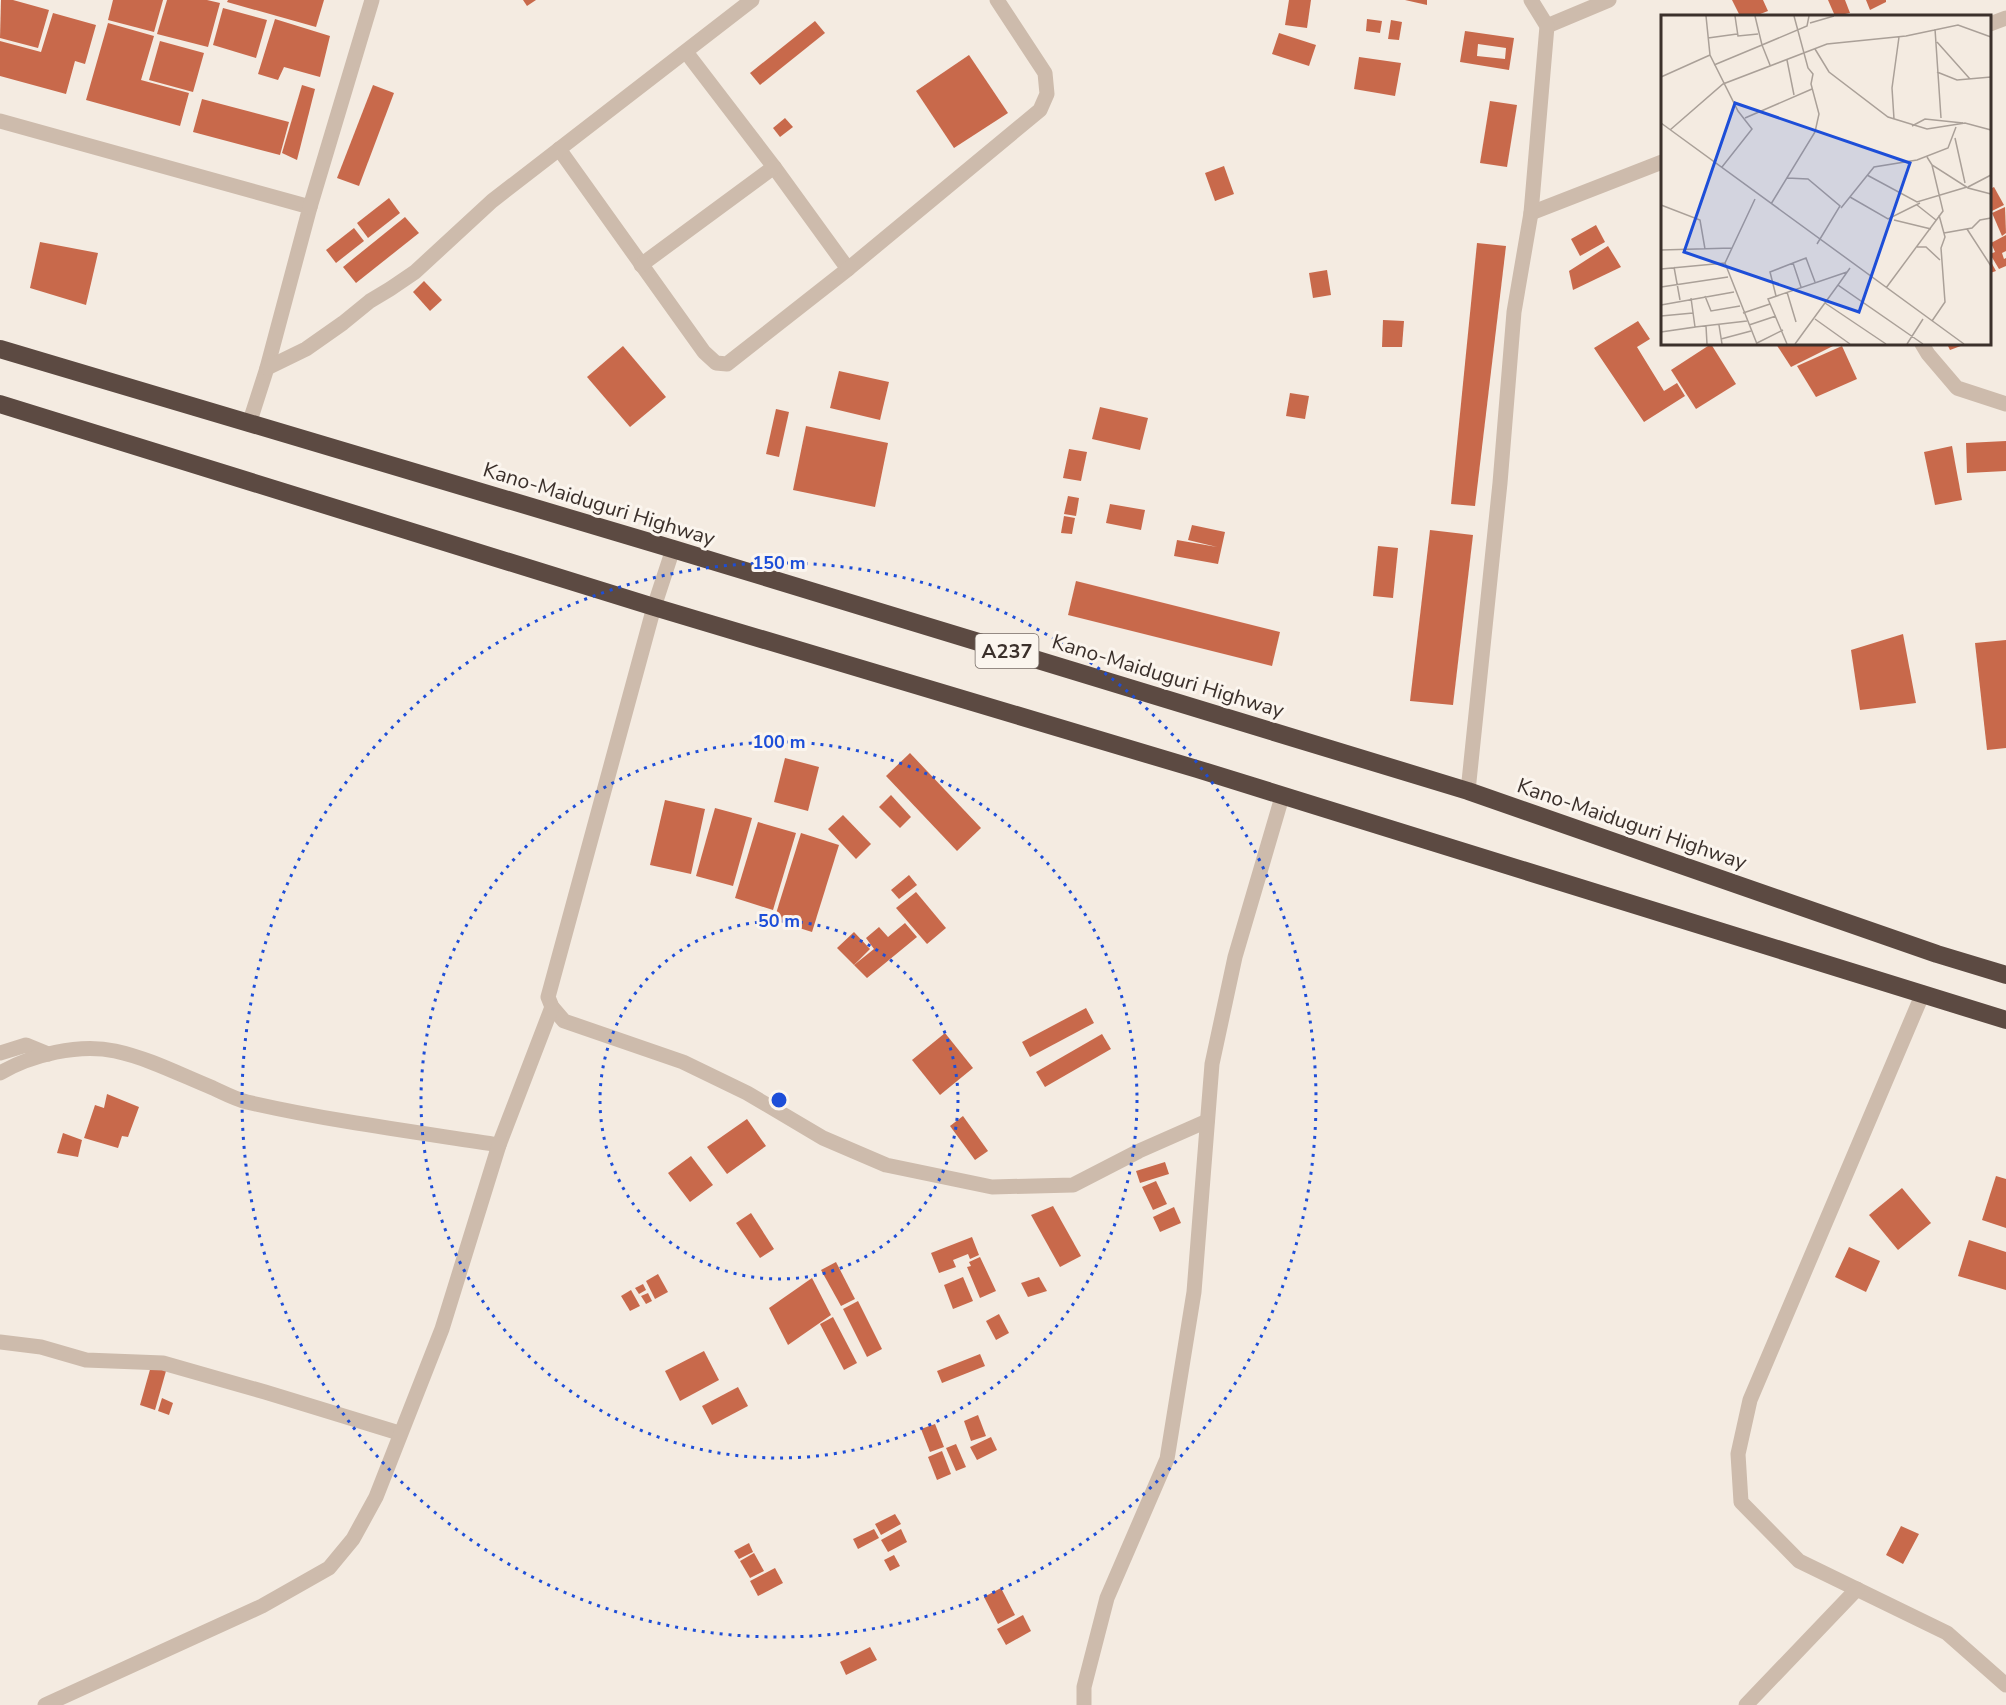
<svg xmlns="http://www.w3.org/2000/svg" width="2006" height="1705" font-family="'Nunito Sans',sans-serif">
	<style>
		.building { fill: #c8694b; fill-rule: evenodd }
		.lines { fill: none; stroke-linecap: round; stroke-linejoin: round }
		.street { stroke: #cdbbac; stroke-width: 15 }
		.highway { stroke: #5c4a42; stroke-width: 18 }
		.ring { fill: none; stroke: #1d4ed8; stroke-width: 3; stroke-dasharray: 3 6 }
		.labels { text-anchor: middle; stroke-width: 6; stroke-linejoin: round; paint-order: stroke }
		.shield { fill: #fbf5ee; stroke: #756b66; stroke-width: 1.5 }
		.shield-label { font-size: 20px; font-weight: bold; fill: #3b302b }
		.street-label { font-size: 21px; fill: #3b302b; stroke: #fbf5ee }
		.inset-road { fill: none; stroke: #aaa098; stroke-width: 1.5 }
		.view { fill: #1d4ed8; fill-opacity: 0.15; stroke: #1d4ed8; stroke-width: 3 }
		.inset-edge { fill: none; stroke: #3b302b; stroke-width: 3 }
		.centre { fill: #1d4ed8; stroke: #fbf5ee; stroke-width: 3 }
		.ring-label { font-size: 18px; text-anchor: middle; font-weight: bold; fill: #1d4ed8; stroke: #fbf5ee; stroke-width: 6; stroke-linejoin: round; paint-order: stroke }
	</style>
	<rect width="100%" height="100%" fill="#f4ebe1"/>
	<g class="building">
		<polygon points="1,0 13,0 49,10 38,48 0,38"/>
		<polygon points="113,0 163,0 154,32 108,20"/>
		<polygon points="167,0 207,0 220,3 208,47 157,34"/>
		<polygon points="228,0 324,0 316,27 227,2"/>
		<polygon points="523,0 536,0 527,6"/>
		<polygon points="1289,0 1311,0 1307,28 1285,25"/>
		<polygon points="1405,0 1427,0 1427,5"/>
		<polygon points="1732,0 1763,0 1768,11 1755,16 1740,16"/>
		<polygon points="1828,0 1845,0 1850,13 1835,16"/>
		<polygon points="1866,0 1886,0 1886,2 1870,10"/>
		<polygon points="223,8 267,20 256,58 213,45"/>
		<polygon points="53,13 96,25 85,64 75,61 66,94 0,76 0,41 41,52"/>
		<polygon points="275,19 330,36 320,77 284,67 278,80 258,74"/>
		<polygon points="1367,19 1382,21 1380,33 1366,31"/>
		<polygon points="1391,20 1402,22 1399,40 1388,39"/>
		<polygon points="815,21 825,33 760,85 750,73"/>
		<polygon points="108,23 154,36 141,80 189,93 180,126 86,100"/>
		<path d="M 1465,31 L 1514,38 L 1509,70 L 1460,62 ZM 1478,44 L 1506,48 L 1505,59 L 1477,56 Z"/>
		<polygon points="1279,33 1316,45 1309,66 1272,54"/>
		<polygon points="160,41 204,53 193,92 149,80"/>
		<polygon points="969,55 1008,113 954,148 916,91"/>
		<polygon points="1359,57 1401,63 1395,96 1354,89"/>
		<polygon points="302,85 315,89 297,160 282,153"/>
		<polygon points="373,85 394,93 359,186 337,178"/>
		<polygon points="202,99 289,122 280,155 193,132"/>
		<polygon points="1490,101 1517,105 1507,167 1480,163"/>
		<polygon points="785,118 793,127 780,137 773,128"/>
		<polygon points="1224,166 1234,194 1215,201 1205,173"/>
		<polygon points="1994,187 2004,205 1990,212 1990,189"/>
		<polygon points="389,198 400,213 368,238 357,223"/>
		<polygon points="2005,207 2006,233 2002,236 1992,213"/>
		<polygon points="405,217 419,233 356,283 343,267"/>
		<polygon points="1596,225 1605,242 1580,256 1571,239"/>
		<polygon points="354,228 364,241 336,263 326,250"/>
		<polygon points="2006,235 2006,251 2002,253 2004,259 2006,258 2006,266 1999,269 1990,254 1995,252 1991,243"/>
		<polygon points="40,242 98,253 86,305 30,288"/>
		<polygon points="1477,243 1506,246 1475,506 1451,504"/>
		<polygon points="1608,246 1621,267 1573,290 1569,271"/>
		<polygon points="1990,260 1996,271 1990,273"/>
		<polygon points="1327,270 1331,295 1313,298 1309,273"/>
		<polygon points="424,281 442,300 430,311 413,292"/>
		<polygon points="1383,320 1404,321 1402,347 1382,347"/>
		<polygon points="1638,321 1650,339 1637,347 1664,391 1677,383 1685,396 1644,422 1594,348"/>
		<polygon points="1711,344 1736,384 1696,409 1671,370"/>
		<polygon points="1776,344 1837,344 1791,367"/>
		<polygon points="1947,344 1966,344 1950,350"/>
		<polygon points="623,346 666,397 630,427 587,377"/>
		<polygon points="1842,346 1857,379 1816,397 1797,366"/>
		<polygon points="839,371 889,382 880,420 830,408"/>
		<polygon points="1290,393 1309,396 1305,419 1286,416"/>
		<polygon points="1100,407 1148,418 1140,450 1092,439"/>
		<polygon points="776,409 789,412 779,457 766,454"/>
		<polygon points="806,426 888,443 875,507 793,490"/>
		<polygon points="2006,441 2006,471 1967,473 1966,443"/>
		<polygon points="1952,446 1962,500 1935,505 1924,452"/>
		<polygon points="1069,449 1087,452 1081,481 1063,478"/>
		<polygon points="1068,496 1079,498 1076,516 1064,514"/>
		<polygon points="1110,504 1145,510 1141,530 1106,523"/>
		<polygon points="1064,516 1075,518 1072,534 1061,533"/>
		<polygon points="1192,525 1225,532 1218,564 1174,556 1177,540 1217,547 1188,540"/>
		<polygon points="1430,530 1473,535 1453,705 1410,701"/>
		<polygon points="1378,546 1398,548 1393,598 1373,596"/>
		<polygon points="1076,581 1280,632 1272,666 1068,615"/>
		<polygon points="1903,634 1916,703 1860,710 1851,650"/>
		<polygon points="2006,640 2006,748 1987,750 1975,643"/>
		<polygon points="910,753 981,828 957,851 886,776"/>
		<polygon points="785,758 819,767 808,811 774,802"/>
		<polygon points="891,795 911,817 900,828 879,807"/>
		<polygon points="665,800 705,809 691,874 650,865"/>
		<polygon points="715,808 752,818 733,886 696,876"/>
		<polygon points="843,815 871,844 856,859 828,829"/>
		<polygon points="758,822 796,833 773,910 735,898"/>
		<polygon points="801,833 839,845 812,932 774,920"/>
		<polygon points="909,875 917,885 899,899 891,890"/>
		<polygon points="916,892 946,928 927,944 896,908"/>
		<polygon points="905,923 917,937 867,978 854,965 874,949 866,938 879,927 888,937"/>
		<polygon points="854,932 870,949 854,965 837,948"/>
		<polygon points="1086,1008 1094,1023 1030,1057 1022,1042"/>
		<polygon points="945,1033 973,1068 940,1095 912,1060"/>
		<polygon points="1102,1034 1111,1049 1045,1087 1036,1072"/>
		<polygon points="107,1094 139,1107 128,1137 122,1136 118,1148 84,1138 95,1105 104,1108"/>
		<polygon points="963,1116 988,1151 975,1160 950,1126"/>
		<polygon points="747,1119 766,1146 727,1174 707,1147"/>
		<polygon points="63,1133 82,1140 78,1157 57,1153"/>
		<polygon points="691,1156 713,1185 690,1202 668,1173"/>
		<polygon points="1165,1162 1169,1174 1140,1183 1136,1171"/>
		<polygon points="1996,1176 2006,1179 2006,1228 1982,1220"/>
		<polygon points="1156,1181 1167,1204 1153,1210 1142,1187"/>
		<polygon points="1902,1188 1931,1223 1898,1250 1869,1215"/>
		<polygon points="1053,1206 1081,1256 1060,1267 1031,1215"/>
		<polygon points="1174,1207 1181,1223 1160,1232 1153,1217"/>
		<polygon points="751,1213 774,1249 760,1258 736,1223"/>
		<polygon points="972,1237 979,1255 970,1259 968,1254 953,1260 956,1267 939,1273 931,1253"/>
		<polygon points="1969,1240 2006,1252 2006,1290 1958,1276"/>
		<polygon points="1849,1247 1880,1261 1866,1292 1835,1277"/>
		<polygon points="980,1257 996,1291 980,1298 967,1267 971,1266 969,1262"/>
		<polygon points="836,1262 855,1299 841,1306 821,1270"/>
		<polygon points="658,1274 668,1292 655,1299 646,1281"/>
		<polygon points="963,1277 973,1301 953,1309 944,1285"/>
		<polygon points="1039,1277 1047,1291 1028,1297 1021,1283"/>
		<polygon points="812,1278 831,1315 788,1345 769,1308"/>
		<polygon points="643,1284 646,1290 639,1294 635,1288"/>
		<polygon points="631,1290 640,1306 630,1311 621,1296"/>
		<polygon points="648,1293 652,1301 646,1304 641,1296"/>
		<polygon points="858,1301 882,1349 867,1357 843,1309"/>
		<polygon points="999,1314 1009,1333 996,1340 986,1321"/>
		<polygon points="833,1317 857,1363 844,1370 820,1324"/>
		<polygon points="704,1351 719,1380 680,1401 665,1371"/>
		<polygon points="980,1354 985,1366 942,1383 937,1371"/>
		<polygon points="151,1366 166,1371 155,1410 140,1405"/>
		<polygon points="738,1387 748,1406 712,1425 702,1406"/>
		<polygon points="162,1398 173,1403 169,1415 158,1411"/>
		<polygon points="978,1415 986,1436 971,1441 964,1421"/>
		<polygon points="935,1424 944,1447 930,1452 921,1429"/>
		<polygon points="991,1437 997,1450 977,1460 970,1447"/>
		<polygon points="956,1444 966,1467 956,1471 946,1448"/>
		<polygon points="942,1451 951,1474 937,1480 928,1457"/>
		<polygon points="895,1514 901,1524 881,1535 875,1524"/>
		<polygon points="1901,1526 1919,1534 1903,1564 1886,1555"/>
		<polygon points="874,1529 879,1538 858,1549 853,1539"/>
		<polygon points="901,1529 907,1542 888,1552 881,1540"/>
		<polygon points="749,1543 753,1552 739,1559 734,1551"/>
		<polygon points="754,1553 764,1571 750,1578 740,1561"/>
		<polygon points="894,1555 900,1566 890,1571 884,1560"/>
		<polygon points="775,1568 783,1583 758,1596 750,1581"/>
		<polygon points="1001,1588 1015,1615 998,1624 984,1597"/>
		<polygon points="1023,1615 1031,1631 1006,1645 997,1629"/>
		<polygon points="870,1647 877,1660 846,1675 840,1662"/>
	</g>
	<g class="lines">
		<g class="street">
			<polyline points="1990,24 2006,18"/>
			<polyline points="1547,26 1609,0"/>
			<polyline points="0,121 310,207 267,368 249,424"/>
			<polyline points="559,149 704,352 716,363 727,364 848,269 774,167 686,52"/>
			<polyline points="310,207 372,0"/>
			<polyline points="1531,213 1662,162"/>
			<polyline points="641,265 774,167"/>
			<polyline points="848,269 1040,110 1047,94 1045,73 997,0"/>
			<polyline points="1922,344 1928,354 1957,388 2006,404"/>
			<polyline points="267,368 306,349 343,323 370,301 390,289 415,272 492,201 752,0"/>
			<polyline points="673,549 654,607 548,997 552,1007 564,1021 683,1062 747,1093 823,1138 886,1165 992,1187 1073,1185 1139,1151 1207,1121"/>
			<polyline points="1468,791 1500,483 1514,312 1531,213 1547,26 1531,0"/>
			<polyline points="1923,993 1750,1400 1738,1454 1741,1502 1799,1561 1947,1633 2006,1685"/>
			<polyline points="0,1053 26,1045 48,1054"/>
			<path d="M 0,1073 C 31,1055 79,1043 115,1051 C 148,1058 181,1075 213,1088 C 224,1093 235,1099 247,1102 C 330,1121 415,1132 499,1145"/>
			<polyline points="0,1342 41,1347 86,1360 163,1363 265,1392 399,1433"/>
			<polyline points="45,1705 262,1606 329,1568 353,1539 376,1497 442,1329 499,1145 552,1007"/>
			<polyline points="1084,1705 1084,1687 1107,1598 1167,1459 1194,1292 1212,1064 1235,957 1282,797"/>
			<polyline points="1746,1705 1857,1589"/>
		</g>
		<g class="highway">
			<polyline points="0,349 673,549 1468,791 1937,954 2006,975"/>
			<polyline points="0,404 654,607 1197,769 2006,1020"/>
		</g>
	</g>
	<g class="ring">
		<circle cx="779" cy="1100" r="179"/>
		<circle cx="779" cy="1100" r="358"/>
		<circle cx="779" cy="1100" r="537"/>
	</g>
	<g class="labels">
		<rect class="shield" x="975.5" y="634" width="63" height="34" rx="4.5"/>
		<g class="shield-label">
			<text x="1007" y="658">A237</text>
		</g>
		<g class="street-label">
			<text transform="translate(599 504) rotate(17)" y="7">Kano-Maiduguri Highway</text>
			<text transform="translate(1168 676) rotate(17)" y="7">Kano-Maiduguri Highway</text>
			<text transform="translate(1632 824) rotate(19)" y="7">Kano-Maiduguri Highway</text>
		</g>
	</g>
	<g transform="translate(1661 15)">
		<rect width="330" height="330" fill="#f4ebe1"/>
		<path class="inset-road" d="M 45,1 L 49,40 L 77,96 L 91,114 L 61,152M 74,1 L 77,21 L 97,19M 149,8 L 173,1M 274,14 L 280,103M 47,23 L 76,19M 276,27 L 309,64M 154,34 L 168,57 L 227,102 L 266,114 L 304,108 L 330,115M 126,45 L 133,80M 53,50 L 101,30 L 94,1M 109,50 L 101,30 L 146,11 L 148,1M 276,57 L 296,65 L 330,62M 0,62 L 49,40M 84,103 L 151,74M 233,104 L 231,73 L 238,22M 0,108 L 303,329M 251,111 L 264,104 L 302,108M 9,115 L 62,69 L 166,29 L 245,21 L 297,10 L 330,22M 294,123 L 304,168M 266,142 L 271,150 L 307,173 L 330,179M 206,160 L 256,187 L 306,172M 126,163 L 147,164 L 179,191 L 156,229M 307,172 L 330,160M 189,182 L 227,204 L 259,188M 94,184 L 64,248 L 96,329M 110,189 L 154,117 L 158,99 L 150,69 L 152,59 L 147,53 L 133,1M 0,190 L 39,205 L 44,234M 256,190 L 275,205M 180,193 L 213,152 L 256,145 L 287,133 L 295,112M 233,205 L 270,214M 306,214 L 330,251M 283,218 L 311,213 L 319,205 L 330,203M 256,232 L 265,232 L 279,245M 0,235 L 71,233M 13,252 L 19,285M 189,253 L 177,270 L 262,329M 0,254 L 64,248M 0,272 L 67,262M 140,272 L 132,248 L 145,243 L 154,267M 225,273 L 282,196 L 271,150M 126,277 L 135,307M 44,281 L 50,296 L 79,291M 115,281 L 109,257 L 132,248M 164,288 L 225,329M 0,290 L 73,277M 82,298 L 109,289M 0,301 L 32,298M 154,304 L 189,329M 271,306 L 284,287 L 280,233 L 284,222 L 278,200M 58,310 L 61,329M 88,310 L 115,301M 45,311 L 46,329M 34,312 L 86,306M 0,317 L 34,312 L 30,283M 60,324 L 90,316M 96,328 L 122,315M 126,329 L 107,284 L 186,257M 134,329 L 177,270M 246,329 L 262,304"/>
		<path class="view" d="M 74,88 L 249,148 L 198,297 L 23,237 Z"/>
		<rect width="330" height="330" class="inset-edge"/>
	</g>
	<circle cx="779" cy="1100" r="9" class="centre"/>
	<g class="ring-label">
		<text x="779" y="569">150 m</text>
		<text x="779" y="748">100 m</text>
		<text x="779" y="927">50 m</text>
	</g>
</svg>
